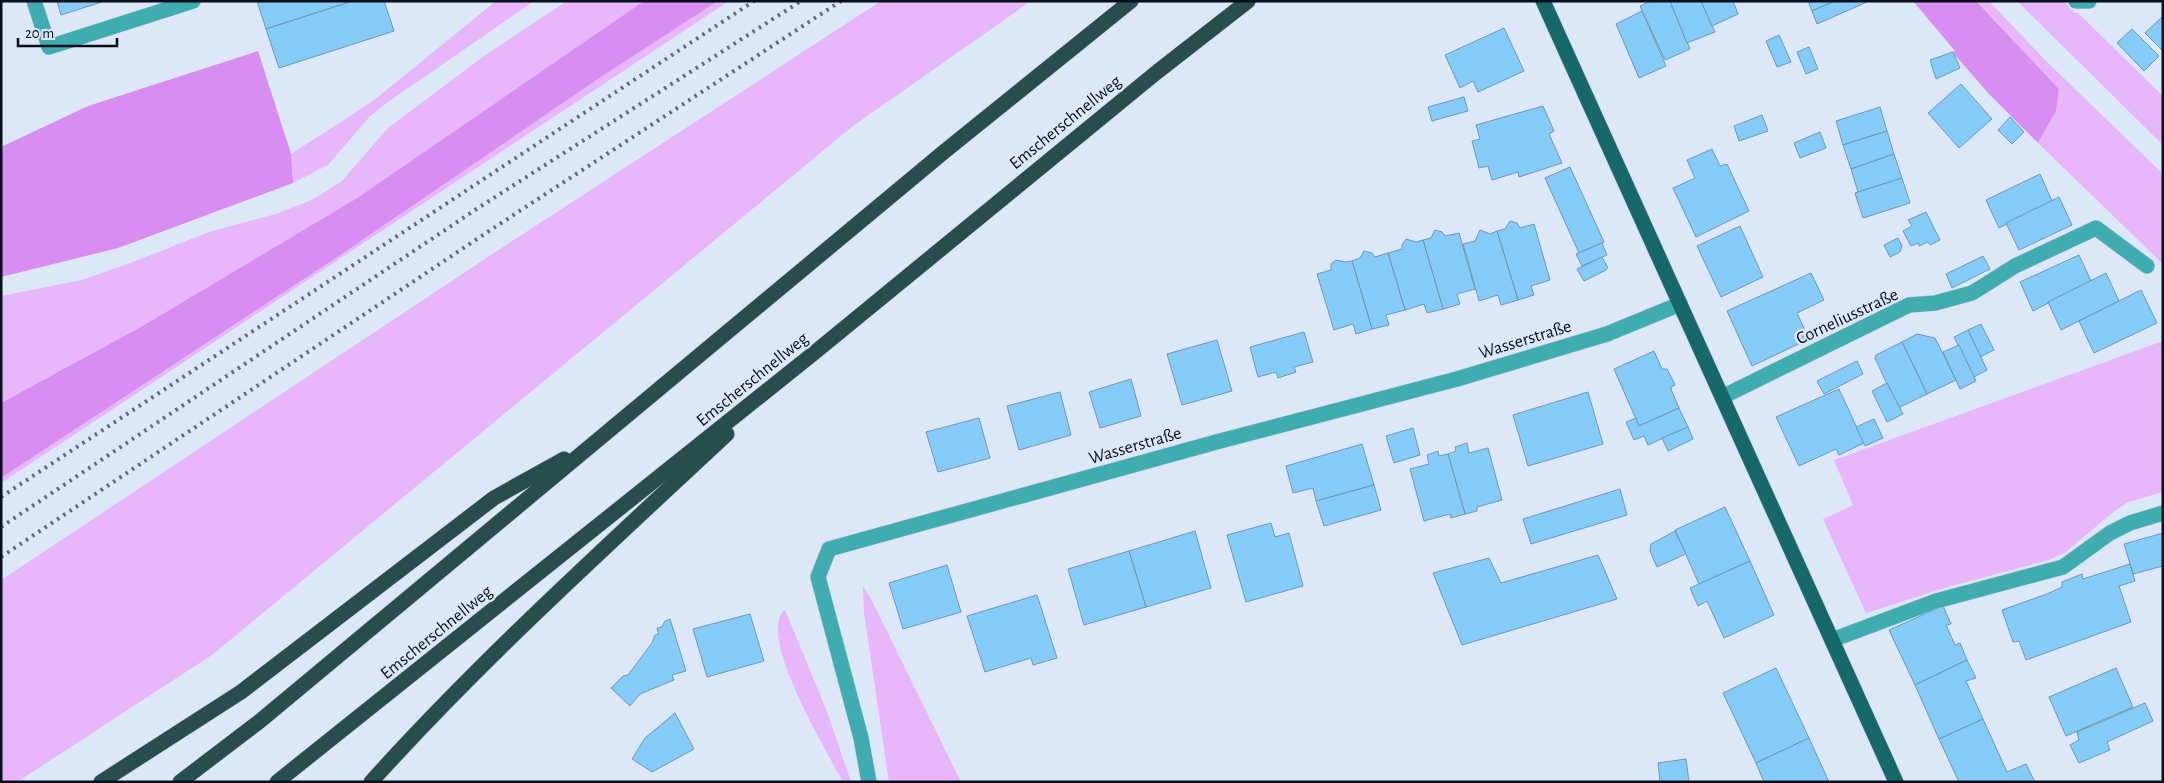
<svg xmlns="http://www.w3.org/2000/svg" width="2164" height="783" font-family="'Alegreya Sans',sans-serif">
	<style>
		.green { fill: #e8b6fa }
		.forest { fill: #d88ef1 }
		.building { fill: #86ccf8; stroke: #6c98b4 }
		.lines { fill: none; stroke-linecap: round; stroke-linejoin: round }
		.minor-casing { stroke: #bac4d4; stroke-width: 16 }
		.major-casing { stroke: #bac4d4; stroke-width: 16 }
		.highway-casing { stroke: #bac4d4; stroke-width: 16 }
		.minor { stroke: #3facaf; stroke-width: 15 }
		.major { stroke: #16686a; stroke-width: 15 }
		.highway { stroke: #274d4d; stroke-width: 15 }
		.rail { stroke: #616a79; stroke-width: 4; stroke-dasharray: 2.5 5; stroke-linecap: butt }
		.labels { text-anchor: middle; stroke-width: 5; stroke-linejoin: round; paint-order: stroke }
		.street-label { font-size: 18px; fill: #060f1c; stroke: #dce7f7 }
	</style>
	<rect width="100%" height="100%" fill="#dce7f7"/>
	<g class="green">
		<polygon points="496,1 533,2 388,102 370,116 328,165 293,183 291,154 373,101"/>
		<polygon points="567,1 644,1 357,198 146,324 1,403 1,296 82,280 133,262 209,232 276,214 314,199 342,181 388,128 484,56"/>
		<polygon points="718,1 729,1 1,483 1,478 339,256 601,77"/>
		<polygon points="881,1 1031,1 853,126 212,655 17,782 1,782 1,580 503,247"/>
		<polygon points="1976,1 1989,1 2044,59 2163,174 2163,264 2038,143 2056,111 2059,89"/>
		<polygon points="2017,1 2063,1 2075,13 2078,13 2163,96 2163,145"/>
		<polygon points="2163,341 2163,492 2128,502 2112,513 2066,552 2049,560 1948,587 1866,613 1823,519 1853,505 1834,460"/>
		<polygon points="863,586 872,601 961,782 889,782 864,613"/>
		<path d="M 785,610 L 826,709 L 851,782 L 843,782 C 829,755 755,634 785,610 Z"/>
	</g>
	<g class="forest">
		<polygon points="644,1 718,1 601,77 339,256 1,478 1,403 146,324 357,198"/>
		<polygon points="1913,1 1976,1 2059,89 2056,111 2038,143 1989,94 1955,55 1953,52 1955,51"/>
		<polygon points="258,51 291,154 293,183 118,248 1,277 1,147 88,106"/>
	</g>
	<g class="building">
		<polygon points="57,1 105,1 61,15"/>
		<polygon points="257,1 353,1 266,29"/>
		<polygon points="353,1 384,1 394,31 279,68 266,29"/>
		<polygon points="1651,1 1670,1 1690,49 1665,60 1640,6"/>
		<polygon points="1670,1 1701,1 1715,32 1687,43"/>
		<polygon points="1701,1 1733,1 1738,14 1712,26"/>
		<polygon points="1808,1 1835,1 1812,11"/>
		<polygon points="1835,1 1867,1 1867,2 1817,24 1812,11"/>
		<polygon points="1642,11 1666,66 1639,78 1616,24"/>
		<polygon points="2163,16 2163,51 2145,33"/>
		<polygon points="1504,28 1524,71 1478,92 1473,81 1460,88 1445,55"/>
		<polygon points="2132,29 2159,56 2144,71 2117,43"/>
		<polygon points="1779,35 1791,62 1777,67 1766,41"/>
		<polygon points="1809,47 1818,69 1806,74 1797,52"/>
		<polygon points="1953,52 1960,68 1936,79 1930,60"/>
		<polygon points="1961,84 1992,119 1959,148 1928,113"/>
		<polygon points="1464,97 1468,111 1432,121 1428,107"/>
		<polygon points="1543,106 1554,131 1549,134 1562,163 1519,177 1518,172 1492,180 1488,166 1479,168 1472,141 1480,139 1476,125"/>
		<polygon points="1880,107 1887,131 1843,145 1836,121"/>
		<polygon points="1762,115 1768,131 1739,141 1734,126"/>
		<polygon points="2010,117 2024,132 2012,144 1998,130"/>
		<polygon points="1887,131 1894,154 1851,169 1843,145"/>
		<polygon points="1820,132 1826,148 1800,158 1794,143"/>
		<polygon points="1712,149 1720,166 1727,164 1749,211 1696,237 1673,188 1695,178 1687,160"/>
		<polygon points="1894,154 1902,178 1858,192 1851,169"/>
		<polygon points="1570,167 1604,242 1579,253 1545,178"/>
		<polygon points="2040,174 2052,201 1999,228 1986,200"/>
		<polygon points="1902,178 1910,203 1863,218 1855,193"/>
		<polygon points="2059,197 2072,225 2019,250 2006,223"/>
		<polygon points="1926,212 1940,240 1930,245 1928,242 1919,246 1918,243 1911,246 1903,231 1912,226 1908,220"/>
		<polygon points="1510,221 1517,223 1520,228 1534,224 1550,280 1531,286 1534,295 1518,300 1497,231 1505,229"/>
		<polygon points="1740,226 1763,277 1721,297 1697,246"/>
		<polygon points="1435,230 1442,232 1445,236 1459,233 1475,289 1457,294 1460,304 1443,309 1423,240 1431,238"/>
		<polygon points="1480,230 1490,234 1497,231 1518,300 1501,305 1498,295 1479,301 1463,244 1475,241"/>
		<polygon points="1898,238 1902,246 1900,252 1890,257 1884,245"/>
		<polygon points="1406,239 1416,242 1423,240 1443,309 1427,313 1424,304 1405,310 1388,253 1402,249 1402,245"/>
		<polygon points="1602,243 1607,255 1582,266 1576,254"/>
		<polygon points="1364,251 1372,253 1375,257 1388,253 1405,310 1386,315 1389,325 1372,329 1352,261 1360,258"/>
		<polygon points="2079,255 2091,281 2033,311 2020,282"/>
		<polygon points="1983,256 1990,269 1952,288 1946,274"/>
		<polygon points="1602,257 1608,268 1606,270 1584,281 1577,269"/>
		<polygon points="1336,260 1345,262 1352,261 1372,329 1356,334 1353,324 1334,330 1317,274 1331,270 1331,264"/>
		<polygon points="1811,273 1824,300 1797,313 1809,339 1752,366 1727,311"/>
		<polygon points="2106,273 2119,301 2061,330 2048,302"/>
		<polygon points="2141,290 2157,323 2094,353 2079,321"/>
		<polygon points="1981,324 1994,350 1980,357 1968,330"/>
		<polygon points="1968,330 1987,370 1974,377 1954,337"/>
		<polygon points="1304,332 1313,362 1294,367 1296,372 1278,378 1276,372 1258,377 1250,347"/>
		<polygon points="1917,334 1935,338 1956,380 1927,394 1902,342"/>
		<polygon points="1217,340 1232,391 1182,405 1167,354"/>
		<polygon points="1902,342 1927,394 1898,408 1875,358 1876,355"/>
		<polygon points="1959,345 1976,381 1960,389 1943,352"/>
		<polygon points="1654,351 1662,369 1667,369 1675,385 1671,387 1671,389 1679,408 1639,426 1614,369"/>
		<polygon points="1857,361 1863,374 1824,394 1817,381"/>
		<polygon points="1131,379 1141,416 1100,428 1089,392"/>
		<polygon points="1887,383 1903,414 1887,422 1872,391"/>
		<polygon points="1839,389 1864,443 1839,455 1836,449 1799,466 1776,417"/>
		<polygon points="1060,392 1071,435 1019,450 1007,406"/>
		<polygon points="1588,392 1603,444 1528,466 1513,415"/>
		<polygon points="1679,408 1688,427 1648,445 1644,436 1634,440 1626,422 1636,418 1639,426"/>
		<polygon points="979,418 990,458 938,472 926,432"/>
		<polygon points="1874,419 1883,438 1865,446 1856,427"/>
		<polygon points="1688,427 1693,439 1668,451 1662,438"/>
		<polygon points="1413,428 1420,455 1394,463 1386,436"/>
		<polygon points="1467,443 1469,453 1488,448 1502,500 1477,507 1477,511 1465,514 1448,454 1456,451 1455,447"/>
		<polygon points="1362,444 1374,485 1316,501 1313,488 1293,493 1286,466"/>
		<polygon points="1438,451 1439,456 1448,454 1465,514 1451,518 1450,514 1424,521 1410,469 1429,464 1427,455"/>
		<polygon points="1374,485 1381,510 1324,526 1316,501"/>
		<polygon points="1620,489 1627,515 1531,544 1523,519"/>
		<polygon points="1725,507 1750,561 1699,584 1675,530"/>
		<polygon points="1271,523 1275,537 1289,533 1303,586 1246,602 1227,535"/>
		<polygon points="1195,531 1211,588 1146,607 1129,551"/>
		<polygon points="1675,531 1686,554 1657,567 1650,551 1651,544"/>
		<polygon points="2163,533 2163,566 2133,574 2124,544"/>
		<polygon points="1129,551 1146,607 1084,625 1068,569"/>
		<polygon points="1598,555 1617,599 1462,645 1433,573 1489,558 1501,583"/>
		<polygon points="1750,561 1774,615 1724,638 1707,601 1698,606 1690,588"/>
		<polygon points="2130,564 2135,581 2119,586 2131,622 2026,660 2019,641 2013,642 2002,610 2047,594 2062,587 2062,582 2082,574 2083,579"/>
		<polygon points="947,565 961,612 903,629 889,583"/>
		<polygon points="1037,595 1057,658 1033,665 1031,658 985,672 967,616"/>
		<polygon points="1943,606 1951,624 1946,625 1955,645 1960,643 1967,660 1915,685 1889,630"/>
		<polygon points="750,614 764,661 707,677 693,629"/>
		<polygon points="670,619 686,671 672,675 674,680 640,694 630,706 611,688 623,676 628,675 652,643 655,635 659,634 657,628 662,627 665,621"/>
		<polygon points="1967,660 1976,678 1966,681 1983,719 1939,739 1915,685"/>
		<polygon points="1776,668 1809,738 1756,763 1723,693"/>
		<polygon points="2116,668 2133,707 2066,736 2049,697"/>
		<polygon points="2145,703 2153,721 2107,742 2110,750 2079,763 2070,745 2079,740 2077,732"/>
		<polygon points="675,713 694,749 652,772 632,759 645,738"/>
		<polygon points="1983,719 2007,772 2026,764 2035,782 1959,782 1939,739"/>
		<polygon points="1809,738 1829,782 1764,782 1756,763"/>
		<polygon points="1686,759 1689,782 1660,782 1658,763"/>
	</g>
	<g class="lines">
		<defs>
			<g id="minor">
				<polyline points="34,1 49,47 193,1"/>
				<polyline points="2076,1 2089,1"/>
				<polyline points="1722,397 1909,305 1935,303 1972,293 2015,266 2096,228 2147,266"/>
				<polyline points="1832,640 1936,601 2063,567 2110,533 2130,523 2163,513"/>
				<polyline points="869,782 861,738 818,577 829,549 1220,441 1457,379 1607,334 1680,304"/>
			</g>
			<polyline id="major" points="1543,1 1896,782"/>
			<g id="highway">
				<polyline points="101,782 241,692 494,498 564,459"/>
				<polyline points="180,782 260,721 945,151 1131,1"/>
				<polyline points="277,782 814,353 1157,72 1248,1"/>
				<path d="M 371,782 C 482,659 605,548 727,434"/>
			</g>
		</defs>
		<use href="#minor" class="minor-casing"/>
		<use href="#major" class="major-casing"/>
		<use href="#highway" class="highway-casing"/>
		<use href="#minor" class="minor"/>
		<use href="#major" class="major"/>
		<use href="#highway" class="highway"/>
		<g class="rail">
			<polyline points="1,497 754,1"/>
			<polyline points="1,527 478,208 801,1"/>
			<polyline points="1,557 489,231 841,1"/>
		</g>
	</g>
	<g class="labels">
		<g class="street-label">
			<text transform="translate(1065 122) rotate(-39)" y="6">Emscherschnellweg</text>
			<text transform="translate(1847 316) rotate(-25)" y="6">Corneliusstraße</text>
			<text transform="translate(1525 339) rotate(-17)" y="6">Wasserstraße</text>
			<text transform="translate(752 379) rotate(-39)" y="6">Emscherschnellweg</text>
			<text transform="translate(1135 445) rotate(-16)" y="6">Wasserstraße</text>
			<text transform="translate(436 632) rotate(-39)" y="6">Emscherschnellweg</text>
		</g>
	</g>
	<rect width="2164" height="783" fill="none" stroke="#060f1c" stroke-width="5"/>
	<path d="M18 38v8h99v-8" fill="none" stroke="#060f1c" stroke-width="2.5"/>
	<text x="25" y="38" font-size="15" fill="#060f1c" stroke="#dce7f7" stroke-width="4" paint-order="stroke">20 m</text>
</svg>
